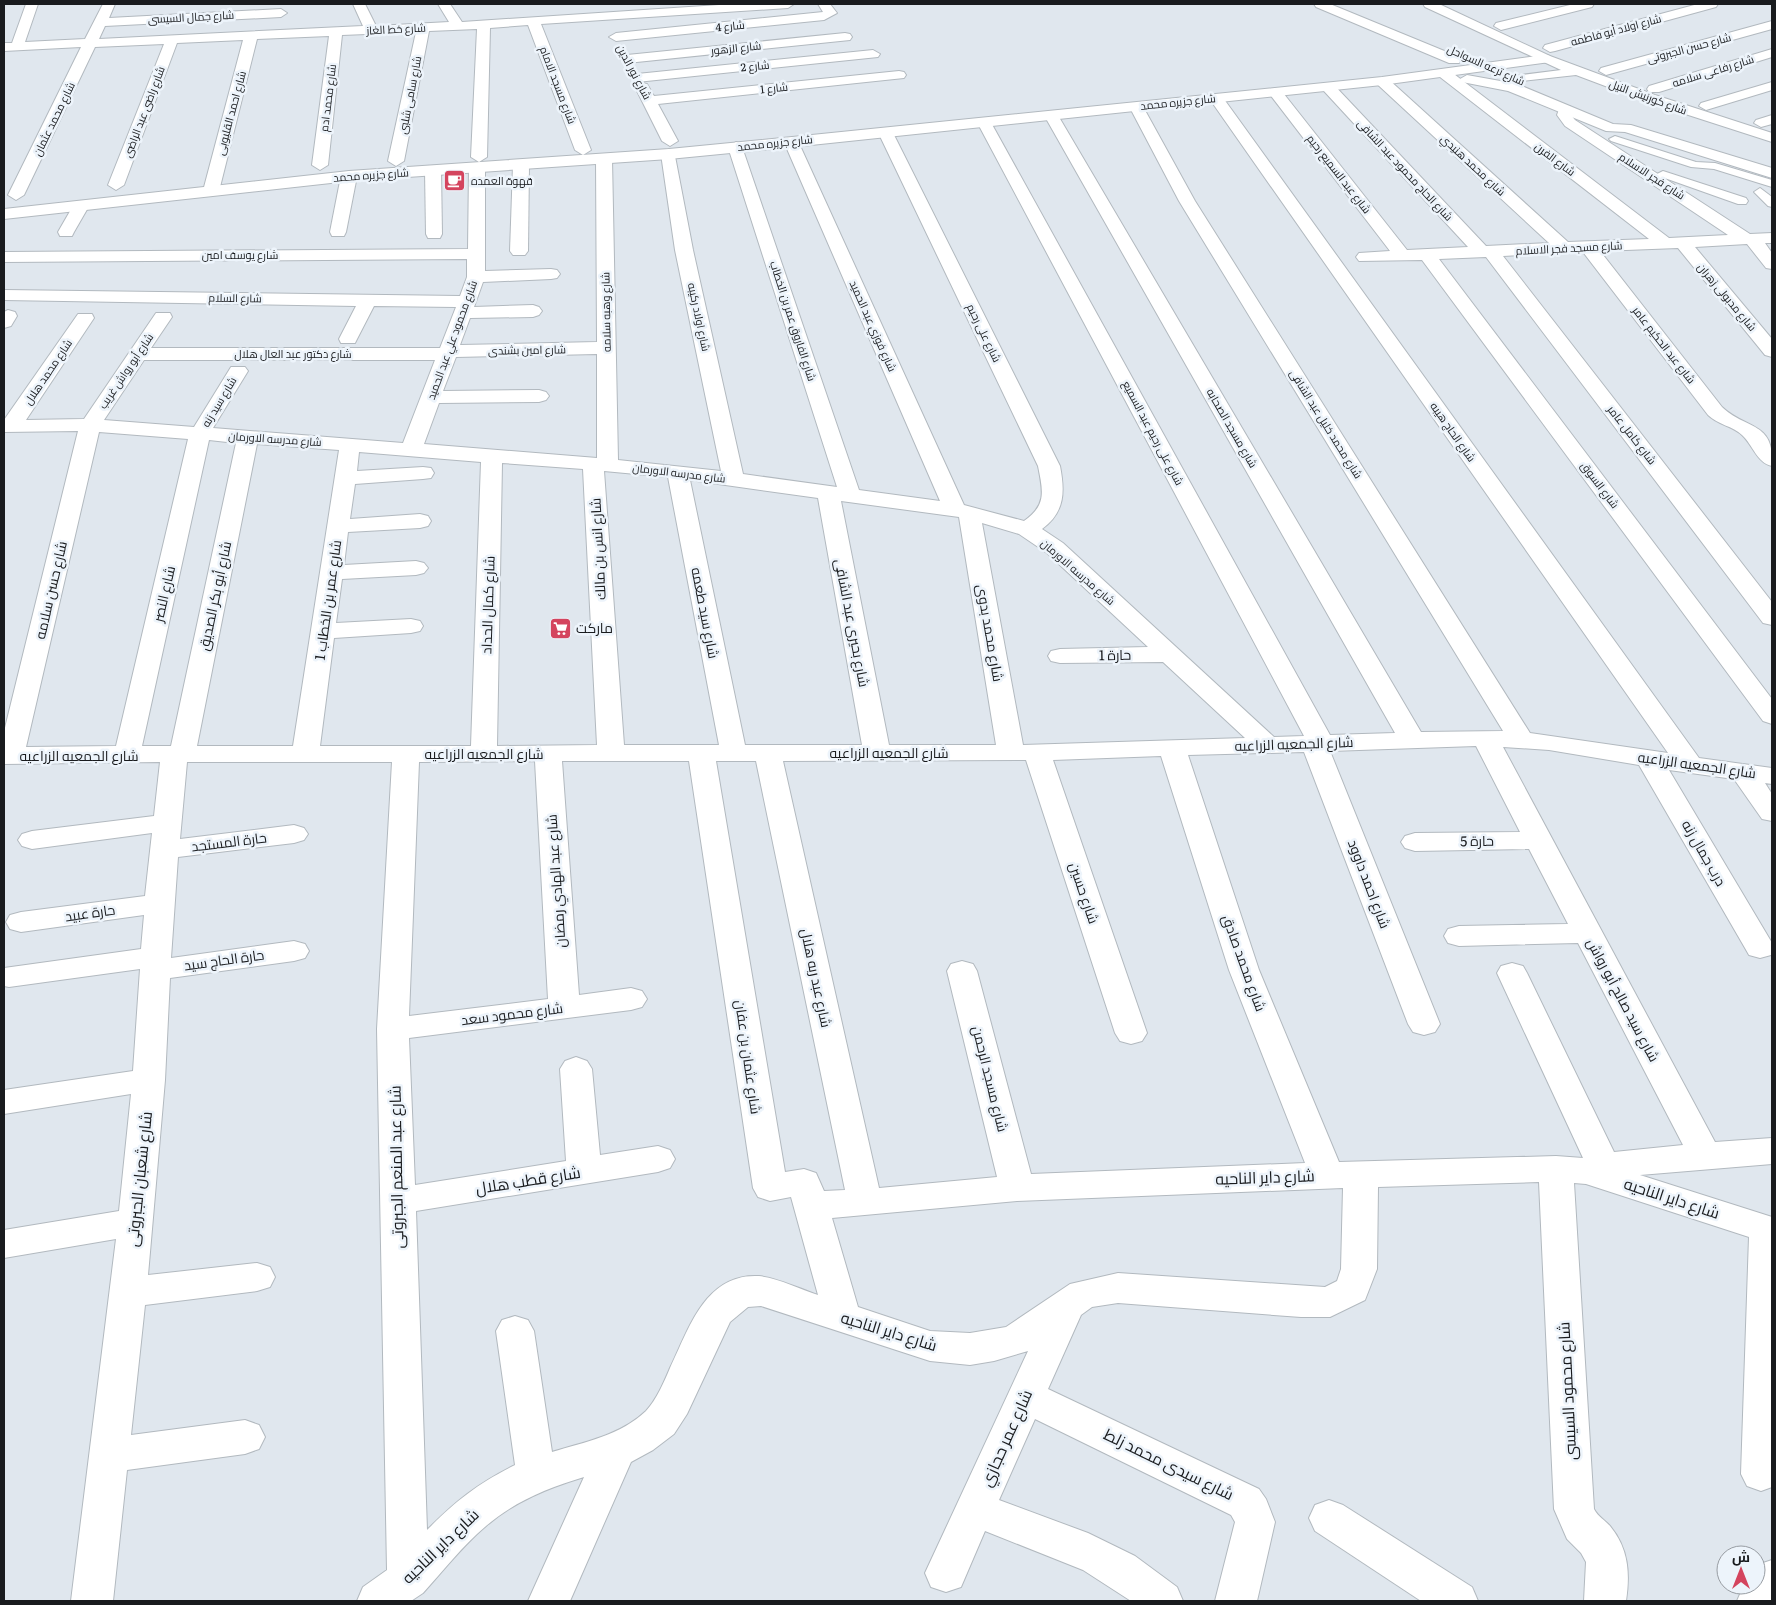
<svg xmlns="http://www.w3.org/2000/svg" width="1776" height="1605" font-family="Literata,Cairo,serif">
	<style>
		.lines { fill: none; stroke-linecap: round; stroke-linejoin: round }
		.service-casing { stroke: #b2b9bf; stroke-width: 2 }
		.minor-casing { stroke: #b2b9bf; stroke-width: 2 }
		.secondary-casing { stroke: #b2b9bf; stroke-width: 2 }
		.primary-casing { stroke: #b2b9bf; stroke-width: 2 }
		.service { fill: #fff; fill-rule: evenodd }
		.minor { fill: #fff; fill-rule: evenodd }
		.secondary { fill: #fff; fill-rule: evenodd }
		.primary { fill: #fff; fill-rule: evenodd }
		.labels { text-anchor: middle; stroke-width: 5; stroke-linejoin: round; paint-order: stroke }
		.far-street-label { font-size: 11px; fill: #191b1e; stroke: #edf4fb }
		.far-poi-label { font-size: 11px; fill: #191b1e; stroke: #edf4fb; text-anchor: start }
		.street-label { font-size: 14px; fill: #191b1e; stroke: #edf4fb }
		.poi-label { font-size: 14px; fill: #191b1e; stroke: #edf4fb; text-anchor: start }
		.near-street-label { font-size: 16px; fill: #191b1e; stroke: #edf4fb }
	</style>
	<rect width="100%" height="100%" fill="#e0e7ee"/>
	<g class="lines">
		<defs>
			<g id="service">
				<polygon points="1615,136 1696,162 1715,163 1772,180 1772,187 1714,169 1691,167 1611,141 1609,139"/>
				<polygon points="1663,171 1746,198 1748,201 1746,204 1738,204 1659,176 1657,174"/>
				<polygon points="1760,188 1772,197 1772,207 1768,206 1754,192"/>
			</g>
			<g id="minor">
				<polygon points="26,4 38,4 25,42 85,39 103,4 115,4 109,18 281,9 287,13 281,17 105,26 99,39 363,26 353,4 365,4 376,26 449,22 438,4 450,4 462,22 734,4 794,4 788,8 541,24 591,150 583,155 575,150 528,25 490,28 487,157 479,162 471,157 477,29 429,31 404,161 396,166 388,161 416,32 342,35 328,165 320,170 312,165 329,36 257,39 219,191 211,196 203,191 243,40 177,43 124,185 116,190 108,185 164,44 95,47 24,195 16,200 8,195 81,47 4,51 4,43 12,43"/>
				<polygon points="818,4 830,4 837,13 824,20 616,41 609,37 616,33 823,12"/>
				<polygon points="1314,4 1330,4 1459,57 1461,60 1459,63 1449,63 1316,7"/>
				<polygon points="1574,4 1594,4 1592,7 1501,30 1494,26 1496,23"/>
				<polygon points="1698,4 1718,4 1716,7 1555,51 1550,52 1543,48 1545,45"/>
				<polygon points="1772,21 1772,29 1606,75 1599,71 1601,68"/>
				<polygon points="845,33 850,34 852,37 850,40 627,63 620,59 627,55"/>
				<polygon points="1772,49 1772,57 1659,92 1649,92 1647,89 1649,86"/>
				<polygon points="873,50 880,54 878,57 637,82 630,78 637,74"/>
				<path d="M 1445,70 L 1450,71 L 1669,238 L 1728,235 L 1565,126 L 1557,115 L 1560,106 L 1570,106 L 1571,115 L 1575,120 L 1750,234 L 1772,233 L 1772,243 L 1765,243 L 1772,253 L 1772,269 L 1766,268 L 1747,244 L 1695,247 L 1772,339 L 1772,357 L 1765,355 L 1678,248 L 1600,251 L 1722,407 C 1746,430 1775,421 1772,466 C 1757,463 1753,445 1742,435 C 1733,426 1718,425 1708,415 L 1583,252 L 1503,256 L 1772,602 L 1772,625 L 1763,623 L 1486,257 L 1439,259 L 1772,699 L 1772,724 L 1763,721 L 1422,260 L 1359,261 L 1356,257 L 1359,253 L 1390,251 L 1268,92 L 1275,88 L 1280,89 L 1407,250 L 1468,247 L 1323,90 L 1321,87 L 1323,84 L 1333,84 L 1486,246 L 1549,243 L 1377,84 L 1375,81 L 1377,78 L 1387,78 L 1568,242 L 1649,239 L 1440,77 L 1438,74 L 1440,71 Z"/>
				<polygon points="899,71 904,72 906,75 904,78 658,104 678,141 670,146 662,141 635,87 642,83 647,84 654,96"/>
				<polygon points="1772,82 1772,90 1706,110 1699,106 1701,103"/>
				<path d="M 1216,94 L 1221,95 L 1699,758 L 1772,768 L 1772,784 L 1765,783 L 1772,794 L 1772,821 L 1762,819 L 1734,779 L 1669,770 L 1772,943 L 1771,955 L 1760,958 L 1749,955 L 1745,948 L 1639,765 L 1549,750 L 1503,747 L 1715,1142 L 1772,1138 L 1772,1164 L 1640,1175 L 1772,1217 L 1772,1487 L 1761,1491 L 1747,1486 L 1741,1474 L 1749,1237 L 1586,1184 L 1574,1183 L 1594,1509 C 1598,1517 1605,1520 1610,1526 C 1629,1549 1630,1574 1626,1601 L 1584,1601 L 1586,1562 L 1581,1553 L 1567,1539 L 1554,1509 L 1539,1182 L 1378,1187 L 1377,1269 L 1365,1300 L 1330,1317 L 1301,1317 L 1118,1303 L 1092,1307 L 1081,1315 L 1048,1389 L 1259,1489 L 1266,1499 L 1275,1522 L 1257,1601 L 1215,1601 L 1235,1522 L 1231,1515 L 1035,1419 L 999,1500 L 1088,1533 L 1135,1556 L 1177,1587 L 1183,1601 L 1131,1601 L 1083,1570 L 985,1531 L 961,1587 L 946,1592 L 931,1587 L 925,1573 L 1028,1351 L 994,1361 L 970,1365 L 930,1361 L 761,1306 L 748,1307 L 730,1322 L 687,1414 L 674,1434 L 653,1450 L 631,1462 L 570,1601 L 528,1601 L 584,1477 C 548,1488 515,1501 486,1526 C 463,1545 443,1571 423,1593 L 411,1601 L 357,1601 L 363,1587 L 387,1570 L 377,1029 L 392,762 L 187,762 L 180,839 L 294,825 L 304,828 L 308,834 L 304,840 L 294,843 L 178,857 L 171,958 L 294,941 L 305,944 L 309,951 L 305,958 L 294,961 L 170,978 L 165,1080 L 148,1275 L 257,1263 L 270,1267 L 275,1277 L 270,1287 L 257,1291 L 145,1305 L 131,1435 L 245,1420 L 259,1425 L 265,1437 L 259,1449 L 245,1454 L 127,1470 L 113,1601 L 71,1601 L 116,1239 L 4,1258 L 4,1230 L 119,1211 L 131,1094 L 4,1114 L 4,1090 L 133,1071 L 140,969 L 9,987 L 4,986 L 4,968 L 141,949 L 144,915 L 21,932 L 10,929 L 6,922 L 10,915 L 21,912 L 145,896 L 152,833 L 32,849 L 22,846 L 18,840 L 22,834 L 32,831 L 154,816 L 160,762 L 4,764 L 4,732 L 78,431 L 4,432 L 4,420 L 78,314 L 92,314 L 94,318 L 26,420 L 84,419 L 156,313 L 170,313 L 172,317 L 151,348 L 440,348 L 456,307 L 374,306 L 357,339 L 355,343 L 341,343 L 339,339 L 356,306 L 4,300 L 4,290 L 460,296 L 467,277 L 467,259 L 4,262 L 4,252 L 468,249 L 469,168 L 477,163 L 485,168 L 485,271 L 551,269 L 557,270 L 560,274 L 557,278 L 551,279 L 483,282 L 474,307 L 533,305 L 539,307 L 542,311 L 539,315 L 533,317 L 470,318 L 460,345 L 597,342 L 596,159 L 604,154 L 609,156 L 612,159 L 618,460 L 721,471 L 675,250 L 661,154 L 669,149 L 674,151 L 693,250 L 743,474 L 837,487 L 728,147 L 736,142 L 741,144 L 859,490 L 940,501 L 784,142 L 787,139 L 797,139 L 964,505 L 1024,521 C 1047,505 1043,491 1038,466 L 878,132 L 881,129 L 891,129 L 1060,466 C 1065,492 1065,512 1042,529 L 1063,543 L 1274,737 L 1304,736 L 977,122 L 984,118 L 989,119 L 1330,735 L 1395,733 L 1044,115 L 1051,111 L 1056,112 L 1421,732 L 1503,731 L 1179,201 L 1129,106 L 1131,103 L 1141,103 L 1195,201 L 1530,733 L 1668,753 L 1209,98 ZM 597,354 L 597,458 L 424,444 L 439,403 L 539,402 L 546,400 L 549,396 L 546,392 L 539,390 L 443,391 L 456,357 ZM 144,360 L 435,360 L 403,443 L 213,428 L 248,371 L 245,367 L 231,367 L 194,427 L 104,420 ZM 99,432 L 188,439 L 116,746 L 26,747 ZM 209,440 L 236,443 L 171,746 L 142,746 ZM 257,444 L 339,450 L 293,746 L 197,746 ZM 359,452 L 481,462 L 471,746 L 320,746 L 334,638 L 411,633 L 420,631 L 423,626 L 420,621 L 411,619 L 336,623 L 342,579 L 416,575 L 424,573 L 428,568 L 424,563 L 416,561 L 344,565 L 348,532 L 420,528 L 428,526 L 431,521 L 428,516 L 420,514 L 350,519 L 355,484 L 423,479 L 431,478 L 434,473 L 431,468 L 423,467 L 357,471 ZM 502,463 L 583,469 L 597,745 L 497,746 ZM 604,471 L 668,477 L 719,745 L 624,745 ZM 690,480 L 818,498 L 862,745 L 745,745 ZM 841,501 L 959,517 L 996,745 L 889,745 ZM 982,523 L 1019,534 L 1047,553 L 1148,647 L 1060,649 L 1051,651 L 1048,656 L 1051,661 L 1060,663 L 1163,662 L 1245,738 L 1023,745 ZM 1476,746 L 1520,832 L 1415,833 L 1405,836 L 1401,842 L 1405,848 L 1415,851 L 1529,849 L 1568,924 L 1459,926 L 1448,929 L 1444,936 L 1448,943 L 1459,946 L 1578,943 L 1683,1145 L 1614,1152 L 1527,973 L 1523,966 L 1512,963 L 1501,966 L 1497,973 L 1583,1158 L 1556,1156 L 1339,1162 L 1259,970 L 1188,755 L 1304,752 L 1408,1024 L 1413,1032 L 1424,1035 L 1435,1032 L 1440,1024 L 1330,751 ZM 1161,756 L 1229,970 L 1305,1163 L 1031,1174 L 977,971 L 973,964 L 962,961 L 951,964 L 947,971 L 997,1177 L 879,1188 L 783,761 L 1026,760 L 1115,1033 L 1120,1041 L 1131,1044 L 1142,1041 L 1147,1033 L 1053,760 ZM 535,761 L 548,999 L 409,1016 L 419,762 ZM 562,761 L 689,761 L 753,1188 L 758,1197 L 770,1201 L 791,1197 L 818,1295 C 800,1289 778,1278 759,1276 C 705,1273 689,1329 670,1368 C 664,1382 657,1399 646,1411 C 621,1435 585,1442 552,1452 L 534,1331 L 528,1320 L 515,1316 L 502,1320 L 496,1331 L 515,1465 C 477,1484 456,1501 427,1530 L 416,1211 L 658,1172 L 670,1168 L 675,1159 L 670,1150 L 658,1146 L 600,1155 L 592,1069 L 587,1061 L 576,1057 L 565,1061 L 560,1069 L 566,1161 L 415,1185 L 409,1038 L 631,1010 L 642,1007 L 647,999 L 642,991 L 631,988 L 579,995 ZM 716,761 L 756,761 L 845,1190 L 824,1191 L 816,1173 L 804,1169 L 785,1172 ZM 1343,1188 L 1341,1269 L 1337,1281 L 1325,1287 L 1118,1273 L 1070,1284 L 1006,1327 L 970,1333 L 930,1331 L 858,1307 L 832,1218 L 1017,1201 Z"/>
				<polygon points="1772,115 1772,124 1761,127 1754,123 1756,120"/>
				<polygon points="521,160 529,165 528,251 525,255 513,255 510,251 513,165"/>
				<polygon points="433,166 441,171 442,234 440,238 428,238 426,234 425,171"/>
				<polygon points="349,171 357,176 346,232 344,236 332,236 330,232 341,176"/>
				<polygon points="81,201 87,203 89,206 74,232 72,236 60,236 58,232 73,206 75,203"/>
				<polygon points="8,310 15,312 17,316 11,326 4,328 4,312"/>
				<polygon points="1329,1500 1343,1505 1472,1587 1478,1601 1421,1601 1315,1531 1309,1518 1315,1505"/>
				<polygon points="1772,1560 1772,1601 1737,1601 1744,1585 1756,1585 1757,1565"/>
			</g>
			<g id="secondary">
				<polygon points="1545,55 1550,56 1552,59 1550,62 1382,85 792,147 669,159 349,181 4,219 4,209 349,171 669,149 792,137 1382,77"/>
				<polygon points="1467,75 1517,84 1613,124 1631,125 1772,168 1772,178 1625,132 1606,131 1508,91 1462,82 1460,79"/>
			</g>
			<polygon id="primary" points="1423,4 1439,4 1550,56 1655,95 1772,133 1772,142 1645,101 1576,75 1513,82 1511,79 1513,76 1561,70 1425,7"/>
		</defs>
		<use href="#service" class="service-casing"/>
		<use href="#minor" class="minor-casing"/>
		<use href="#secondary" class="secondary-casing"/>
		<use href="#primary" class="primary-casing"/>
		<use href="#service" class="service"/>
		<use href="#minor" class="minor"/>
		<use href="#secondary" class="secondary"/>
		<use href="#primary" class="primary"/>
	</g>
	<defs>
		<symbol id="cafe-square" viewBox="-11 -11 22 22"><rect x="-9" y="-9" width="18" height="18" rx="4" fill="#d4445e" stroke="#edf4fb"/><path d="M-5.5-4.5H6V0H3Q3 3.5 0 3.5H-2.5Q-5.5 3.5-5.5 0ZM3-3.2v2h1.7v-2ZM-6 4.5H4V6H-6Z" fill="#fff"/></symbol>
		<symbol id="supermarket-square" viewBox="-11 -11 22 22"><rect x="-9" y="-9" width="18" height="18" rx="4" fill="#d4445e" stroke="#edf4fb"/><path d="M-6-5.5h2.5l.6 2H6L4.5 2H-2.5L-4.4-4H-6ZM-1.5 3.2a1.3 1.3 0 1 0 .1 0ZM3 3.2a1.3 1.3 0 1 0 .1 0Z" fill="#fff"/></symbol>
	</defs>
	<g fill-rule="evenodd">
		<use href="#cafe-square" x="442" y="168" width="25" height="25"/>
		<use href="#supermarket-square" x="548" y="616" width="25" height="25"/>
	</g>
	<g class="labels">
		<g class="far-street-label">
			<text transform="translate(191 17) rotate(-3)" y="4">شارع جمال السيسى</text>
			<text transform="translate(730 26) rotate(-6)" y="4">شارع 4</text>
			<text transform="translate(396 29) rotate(-3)" y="4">شارع خط الغاز</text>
			<text transform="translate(1616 30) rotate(-15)" y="4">شارع اولاد أبو فاطمه</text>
			<text transform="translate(736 48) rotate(-6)" y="4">شارع الزهور</text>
			<text transform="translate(1689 48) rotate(-15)" y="4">شارع حسن الجبروتى</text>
			<text transform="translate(1486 65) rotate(24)" y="4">شارع ترعه السواحل</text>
			<text transform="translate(755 66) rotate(-6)" y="4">شارع 2</text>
			<text transform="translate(1713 71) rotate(-17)" y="4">شارع رفاعى سلامه</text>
			<text transform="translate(634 72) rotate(62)" y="4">شارع نور الدين</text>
			<text transform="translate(558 85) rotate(69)" y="4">شارع مسجد الامام</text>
			<text transform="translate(774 88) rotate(-6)" y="4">شارع 1</text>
			<text transform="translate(410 95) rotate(-79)" y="4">شارع سامى شلبى</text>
			<text transform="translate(1648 97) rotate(20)" y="4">شارع كورنيش النيل</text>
			<text transform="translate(328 98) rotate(-83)" y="4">شارع محمد ادم</text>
			<text transform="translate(1178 102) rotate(-6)" y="4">شارع جزيره محمد</text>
			<text transform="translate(144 112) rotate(-69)" y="4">شارع راضى عبد الراضى</text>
			<text transform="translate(231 113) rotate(-75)" y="4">شارع احمد القليوبى</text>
			<text transform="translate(54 119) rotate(-64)" y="4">شارع محمد عثمان</text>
			<text transform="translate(775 143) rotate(-6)" y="4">شارع جزيره محمد</text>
			<text transform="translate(1555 159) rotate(37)" y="4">شارع الفرن</text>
			<text transform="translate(1473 165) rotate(43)" y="4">شارع محمد هنيدي</text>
			<text transform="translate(1405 170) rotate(47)" y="4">شارع الحاج محمود عبد الشافى</text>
			<text transform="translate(1339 174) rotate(52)" y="4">شارع عبد السميع رحيم</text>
			<text transform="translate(371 175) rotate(-4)" y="4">شارع جزيره محمد</text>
			<text transform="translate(1652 176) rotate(33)" y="4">شارع فجر الاسلام</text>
			<text transform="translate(1569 248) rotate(-3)" y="4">شارع مسجد فجر الاسلام</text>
			<text x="240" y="259">شارع يوسف امين</text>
			<text transform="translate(1727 297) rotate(50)" y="4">شارع مدبولى زهران</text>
			<text transform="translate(235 298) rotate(1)" y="4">شارع السلام</text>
			<text transform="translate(606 312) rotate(-91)" y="4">شارع وهبه سلامه</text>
			<text transform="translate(699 317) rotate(78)" y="4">شارع اولاد ركيبه</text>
			<text transform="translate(793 321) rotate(72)" y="4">شارع الفاروق عمر بن الخطاب</text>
			<text transform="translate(873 326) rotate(66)" y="4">شارع فوزي عبد الحميد</text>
			<text transform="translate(984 333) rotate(64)" y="4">شارع على رحيم</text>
			<text transform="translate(452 340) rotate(-70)" y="4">شارع محمود علي عبد الحميد</text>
			<text transform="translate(1664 345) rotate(52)" y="4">شارع عبد الحكيم عامر</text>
			<text transform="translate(527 350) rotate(-1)" y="4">شارع امين بشندى</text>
			<text x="293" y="358">شارع دكتور عبد العال هلال</text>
			<text transform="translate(126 371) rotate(-56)" y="4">شارع أبو رواش غريب</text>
			<text transform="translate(48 372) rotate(-56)" y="4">شارع محمد هلال</text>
			<text transform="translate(219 402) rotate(-59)" y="4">شارع سيد زنه</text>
			<text transform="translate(1326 424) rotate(58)" y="4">شارع محمد خليل عبد الشافى</text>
			<text transform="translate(1232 428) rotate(60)" y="4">شارع مسجد الصحابه</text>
			<text transform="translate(1453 432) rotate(55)" y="4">شارع الحاج هيبه</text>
			<text transform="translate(1153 433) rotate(62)" y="4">شارع على رحيم عبد السميع</text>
			<text transform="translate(1632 435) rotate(52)" y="4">شارع كامل عامر</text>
			<text transform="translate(275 439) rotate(4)" y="4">شارع مدرسه الاورمان</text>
			<text transform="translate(679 473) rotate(7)" y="4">شارع مدرسه الاورمان</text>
			<text transform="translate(1600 485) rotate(53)" y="4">شارع السوق</text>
			<text transform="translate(1078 572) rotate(41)" y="4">شارع مدرسه الاورمان</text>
		</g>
		<g class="far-poi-label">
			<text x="471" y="185">قهوة العمده</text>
		</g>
		<g class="street-label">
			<text transform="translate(598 549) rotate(-93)" y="5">شارع انس بن مالك</text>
			<text transform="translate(51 590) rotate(-77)" y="5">شارع حسن سلامه</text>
			<text transform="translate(164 594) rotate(-77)" y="5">شارع النصر</text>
			<text transform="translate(215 596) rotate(-78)" y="5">شارع أبو بكر الصديق</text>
			<text transform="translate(328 600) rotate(-82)" y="5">شارع عمر بن الخطاب 1</text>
			<text transform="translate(488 605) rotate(-88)" y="5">شارع كمال الحداد</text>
			<text transform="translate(705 613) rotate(79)" y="5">شارع سيد طعمه</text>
			<text transform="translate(852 623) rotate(79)" y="5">شارع بحيرى عبد الشافى</text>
			<text transform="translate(990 633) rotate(80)" y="5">شارع محمد بدوى</text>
			<text transform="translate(1115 655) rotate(-1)" y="5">حارة 1</text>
			<text transform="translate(1294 744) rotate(-2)" y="5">شارع الجمعيه الزراعيه</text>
			<text x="889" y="758">شارع الجمعيه الزراعيه</text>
			<text x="484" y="759">شارع الجمعيه الزراعيه</text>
			<text x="79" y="761">شارع الجمعيه الزراعيه</text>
			<text transform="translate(1697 765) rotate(8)" y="5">شارع الجمعيه الزراعيه</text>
			<text transform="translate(1477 841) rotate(-1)" y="5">حارة 5</text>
			<text transform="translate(229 842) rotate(-7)" y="5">حارة المستجد</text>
			<text transform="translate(1704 853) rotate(60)" y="5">درب جمال زنه</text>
			<text transform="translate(556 881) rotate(-94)" y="5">شارع عبد الهادي رمضان</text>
			<text transform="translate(1369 884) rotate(69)" y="5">شارع احمد داوود</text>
			<text transform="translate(1084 893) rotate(71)" y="5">شارع حسين</text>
			<text transform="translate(90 913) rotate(-8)" y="5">حارة عبيد</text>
			<text transform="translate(224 960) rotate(-8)" y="5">حارة الحاج سيد</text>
			<text transform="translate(1244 963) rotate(70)" y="5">شارع محمد صادق</text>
			<text transform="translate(816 978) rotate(78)" y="5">شارع عبد ربه هلال</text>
			<text transform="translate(1623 1000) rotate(62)" y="5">شارع سيد صالح أبو رواش</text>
			<text transform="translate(512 1014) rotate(-7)" y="5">شارع محمود سعد</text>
			<text transform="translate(748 1057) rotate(82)" y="5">شارع عثمان بن عفان</text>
			<text transform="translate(990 1079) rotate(76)" y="5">شارع مسجد الرحمن</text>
		</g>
		<g class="poi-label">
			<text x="576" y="633">ماركت</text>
		</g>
		<g class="near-street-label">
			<text transform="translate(396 1167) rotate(-91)" y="6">شارع عبد المنعم الجبروتى</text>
			<text transform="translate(1265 1177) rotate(-2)" y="6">شارع داير الناحيه</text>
			<text transform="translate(139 1179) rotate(-84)" y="6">شارع شعبان الجبروتى</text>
			<text transform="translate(528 1180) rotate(-9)" y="6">شارع قطب هلال</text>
			<text transform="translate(1672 1198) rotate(18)" y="6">شارع داير الناحيه</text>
			<text transform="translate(889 1331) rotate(17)" y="6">شارع داير الناحيه</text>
			<text transform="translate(1567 1391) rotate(-93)" y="6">شارع محمود السيسى</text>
			<text transform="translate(1006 1438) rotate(-66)" y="6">شارع عمر حجازي</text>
			<text transform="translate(1169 1464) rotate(26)" y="6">شارع سيدى محمد زلط</text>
			<text transform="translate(440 1546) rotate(-44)" y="6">شارع داير الناحيه</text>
		</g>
	</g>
	<rect width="1776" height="1605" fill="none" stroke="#191b1e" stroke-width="10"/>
	<g transform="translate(1741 1570)"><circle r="24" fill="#edf4fb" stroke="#989da3"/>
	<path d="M0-4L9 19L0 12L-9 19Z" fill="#d4445e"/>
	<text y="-8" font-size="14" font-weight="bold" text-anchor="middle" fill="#191b1e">ش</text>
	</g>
</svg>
